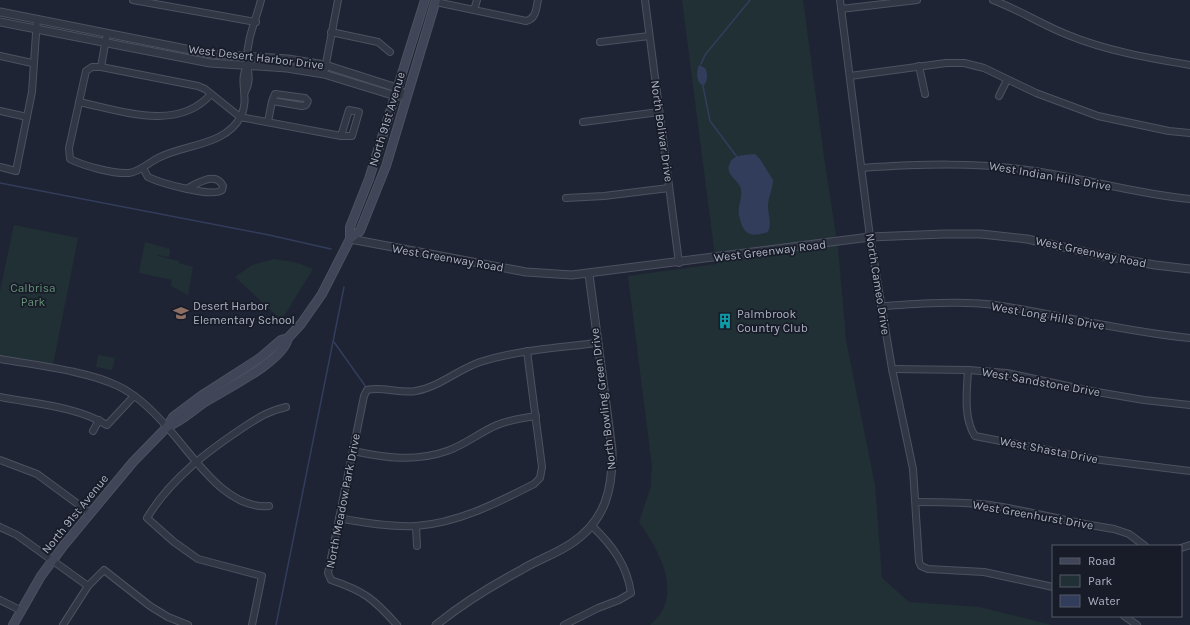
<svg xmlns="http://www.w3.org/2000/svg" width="1190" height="625" font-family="Karla,sans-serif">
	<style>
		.green { fill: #213035 }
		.water { fill: #323d5c }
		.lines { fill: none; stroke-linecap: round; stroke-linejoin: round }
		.stream { stroke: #323d5c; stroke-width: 1.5 }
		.minor-casing { stroke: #4d5160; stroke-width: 8 }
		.tertiary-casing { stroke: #4d5160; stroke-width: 9 }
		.secondary-casing { stroke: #4d5160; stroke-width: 10 }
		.minor { stroke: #323745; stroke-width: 6 }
		.tertiary { stroke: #323745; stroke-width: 7 }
		.secondary { stroke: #404558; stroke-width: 8 }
		.labels { text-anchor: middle; stroke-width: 3.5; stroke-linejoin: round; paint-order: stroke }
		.street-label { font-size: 12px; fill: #acb1c2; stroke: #181c29 }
		.park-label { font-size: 12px; fill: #659276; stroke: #181c29 }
		.poi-label { font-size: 12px; fill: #acb1c2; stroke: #181c29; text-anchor: start }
	</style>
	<rect width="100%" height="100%" fill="#1f2434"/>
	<g class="green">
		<path d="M 682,0 L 803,0 L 824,157 L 838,248 L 846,340 L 875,486 L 882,578 L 909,602 L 979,607 L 1052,625 L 650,625 C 686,596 659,551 639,522 L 651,486 L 652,466 L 628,276 L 716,264 Z"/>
		<polygon points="14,225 78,238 53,365 0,355 0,291"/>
		<polygon points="145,242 170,249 169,257 158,255 158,256 179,261 179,263 193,267 188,295 171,286 172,280 139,273"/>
		<polygon points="274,259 294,262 313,269 284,316 277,316 235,277 252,265"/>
		<polygon points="98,355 115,358 112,370 96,367"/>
	</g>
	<g class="water">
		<path d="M 699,65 L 705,68 C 708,73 708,82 703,86 C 696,82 696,72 699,65 Z"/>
		<path d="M 755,154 L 760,159 L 773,180 C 773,189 768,197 768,206 C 768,216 772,222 768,232 C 752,237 744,236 740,219 C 739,216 738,211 739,207 C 740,201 742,196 741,189 C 738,179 724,175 730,163 C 733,154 747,155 755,154 Z"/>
	</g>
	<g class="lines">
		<g class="stream">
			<polyline points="701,64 705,55 750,0"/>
			<polyline points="703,86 710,121 737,157"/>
			<polyline points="0,183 269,235 331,249"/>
			<polyline points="334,342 366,387"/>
			<polyline points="276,625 344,287"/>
		</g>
		<defs>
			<g id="minor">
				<polyline points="133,0 256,22"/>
				<polyline points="645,0 679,263"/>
				<polyline points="840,0 870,237 892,369 913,469 919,562 921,566 928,569 984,572 1053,587"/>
				<path d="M 993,0 C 1019,10 1043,25 1068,35 C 1107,51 1149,58 1190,65"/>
				<path d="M 436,2 L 526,21 C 536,19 536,9 538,0"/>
				<polyline points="841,9 917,0"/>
				<polyline points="474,10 477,0"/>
				<polyline points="331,32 378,42 390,52"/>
				<polyline points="600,42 649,36"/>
				<polyline points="0,56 32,63"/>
				<polyline points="919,66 925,94"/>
				<polyline points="101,67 107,33"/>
				<path d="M 247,67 C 238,81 250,98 241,116 C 226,146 184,144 158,158 C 148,163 141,171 129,173 C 113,174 84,166 70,159 L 69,148 L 86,71 L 92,67 L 101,67 L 198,86 L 205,89 L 240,117 L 341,136 L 352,136 L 359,112 L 349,110 L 341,136"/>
				<polyline points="324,74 338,0"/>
				<polyline points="850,76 946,63 964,63 984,68 1036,93 1098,116 1169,131 1190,133"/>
				<path d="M 245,92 C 252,80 247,71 247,59 C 247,38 256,20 261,0"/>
				<polyline points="999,96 1007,80"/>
				<path d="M 79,102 C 122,111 178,132 211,94"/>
				<polyline points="0,111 27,117"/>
				<polyline points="268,122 272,101 275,94 305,98 308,101 306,105 302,106 272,101"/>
				<polyline points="583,122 659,112"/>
				<polyline points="0,167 16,171 32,92 37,19"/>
				<path d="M 143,168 L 148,177 C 160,183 213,198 222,190 L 223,186 C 216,171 198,183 188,188"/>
				<path d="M 862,168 C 920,164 977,162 1035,171 C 1087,179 1137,194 1190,199"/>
				<polyline points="566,198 604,196 669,188"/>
				<path d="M 881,306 C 921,304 962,300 1002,306 C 1065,316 1126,332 1190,338"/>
				<path d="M 0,359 C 34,365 88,371 118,386 C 137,395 154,412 167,427 C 193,455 225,510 269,506"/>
				<polyline points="892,369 968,370 1007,373 1091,391 1144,400 1190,405"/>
				<path d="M 968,370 C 967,390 963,418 975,436 L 1093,459 L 1190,471"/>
				<path d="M 0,397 C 35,404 76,406 107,425 L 134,396"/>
				<polyline points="93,431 99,420"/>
				<path d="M 353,451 C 386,458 415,462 447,451 C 465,445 480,432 497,425 C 510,420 522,418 536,416"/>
				<polyline points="0,460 37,474 90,513"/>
				<path d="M 916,502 C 941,502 965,502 990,505 C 1031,511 1072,523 1114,529 L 1129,534 L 1145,546"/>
				<path d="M 339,518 C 364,523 390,527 416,526 C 458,523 497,503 534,484 L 540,478 L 542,467 L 527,351"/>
				<polyline points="416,526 417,546"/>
				<polyline points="0,527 17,535 88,586"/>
				<polyline points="1181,548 1190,545"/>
				<polyline points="0,600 20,610"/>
				<polyline points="1124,616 1137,625"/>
				<polyline points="63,625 88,586 104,570 150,606 168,617 188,625"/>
				<path d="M 252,625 L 262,576 L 198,559 L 174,542 L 147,518 C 171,478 209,450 247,425 C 261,416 269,411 286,407"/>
				<path d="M 397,625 C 374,599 364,591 331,580 L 328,573 L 364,396 L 367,390 C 383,386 399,394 416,391 C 439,387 457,370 480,362 C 518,350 557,348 597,343"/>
				<path d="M 564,625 L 598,608 L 619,600 L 631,593 C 627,565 612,545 592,526"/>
			</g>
			<g id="tertiary">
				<polyline points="0,12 211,54 288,59 325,65 397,88 406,96"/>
				<polyline points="0,22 210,63 287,68 324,74 389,94 400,96"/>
				<polyline points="350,239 526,272 572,275 870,237 944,234 981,234 1027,239 1104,256 1155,265 1190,269"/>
				<path d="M 436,625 C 462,604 491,586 521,570 C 537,560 556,554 572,543 C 606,520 613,488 612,450 L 589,274"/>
			</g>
			<g id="secondary">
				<polyline points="350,239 360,231 386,166 436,0"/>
				<path d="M 167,427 C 182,421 192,411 205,402 C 226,389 284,361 288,338"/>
				<polyline points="13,625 41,576 64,545 133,462 167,427 173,417 201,396 260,358 281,340 288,338 301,324 322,294 350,239 350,227 369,179 425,0"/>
			</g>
		</defs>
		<use href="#minor" class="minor-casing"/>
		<use href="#tertiary" class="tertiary-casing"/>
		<use href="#secondary" class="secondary-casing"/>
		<use href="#minor" class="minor"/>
		<use href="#tertiary" class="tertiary"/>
		<use href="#secondary" class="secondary"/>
	</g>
	<defs>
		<symbol id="school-bare" viewBox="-9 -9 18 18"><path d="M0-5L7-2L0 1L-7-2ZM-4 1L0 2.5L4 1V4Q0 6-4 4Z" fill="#8d6e63" stroke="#181c29" stroke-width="2.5" paint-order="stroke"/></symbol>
		<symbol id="building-bare" viewBox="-9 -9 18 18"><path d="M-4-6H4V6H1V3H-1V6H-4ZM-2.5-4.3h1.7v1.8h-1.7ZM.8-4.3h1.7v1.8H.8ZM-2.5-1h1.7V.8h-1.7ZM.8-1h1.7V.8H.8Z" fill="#0f9aa8" stroke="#181c29" stroke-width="2.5" paint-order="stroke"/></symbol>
	</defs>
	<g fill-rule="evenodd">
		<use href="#school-bare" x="170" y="302" width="22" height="22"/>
		<use href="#building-bare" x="714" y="310" width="22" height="22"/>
	</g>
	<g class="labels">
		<g class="street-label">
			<text transform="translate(256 57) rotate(7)" y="4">West Desert Harbor Drive</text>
			<text transform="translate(387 119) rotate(-73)" y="4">North 91st Avenue</text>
			<text transform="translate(662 131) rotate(82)" y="4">North Bolivar Drive</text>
			<text transform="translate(1050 176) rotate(10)" y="4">West Indian Hills Drive</text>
			<text transform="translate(770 251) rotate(-7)" y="4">West Greenway Road</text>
			<text transform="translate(1091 252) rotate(12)" y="4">West Greenway Road</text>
			<text transform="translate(448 258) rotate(10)" y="4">West Greenway Road</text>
			<text transform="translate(878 284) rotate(81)" y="4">North Cameo Drive</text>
			<text transform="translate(1048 316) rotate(10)" y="4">West Long Hills Drive</text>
			<text transform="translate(1041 382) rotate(10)" y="4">West Sandstone Drive</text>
			<text transform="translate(603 399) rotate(-97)" y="4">North Bowling Green Drive</text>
			<text transform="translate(1049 450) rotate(11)" y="4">West Shasta Drive</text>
			<text transform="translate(343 501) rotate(-79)" y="4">North Meadow Park Drive</text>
			<text transform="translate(75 514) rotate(-51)" y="4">North 91st Avenue</text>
			<text transform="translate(1033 515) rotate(10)" y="4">West Greenhurst Drive</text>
		</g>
		<g class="park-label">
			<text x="33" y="292">Calbrisa<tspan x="33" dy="14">Park</tspan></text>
		</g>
		<g class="poi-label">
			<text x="193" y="310">Desert Harbor<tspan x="193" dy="14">Elementary School</tspan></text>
			<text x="737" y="318">Palmbrook<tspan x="737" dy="14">Country Club</tspan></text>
		</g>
	</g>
	<rect x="1052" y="545" width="130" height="72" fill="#181c29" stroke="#535866"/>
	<rect x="1060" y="558" width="20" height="6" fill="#404558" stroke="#535866"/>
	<text x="1088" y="565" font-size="12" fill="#acb1c2">Road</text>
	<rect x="1060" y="575" width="20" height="12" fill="#213035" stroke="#535866"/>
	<text x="1088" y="585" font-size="12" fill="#acb1c2">Park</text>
	<rect x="1060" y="595" width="20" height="12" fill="#323d5c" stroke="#535866"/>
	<text x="1088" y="605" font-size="12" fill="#acb1c2">Water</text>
</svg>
